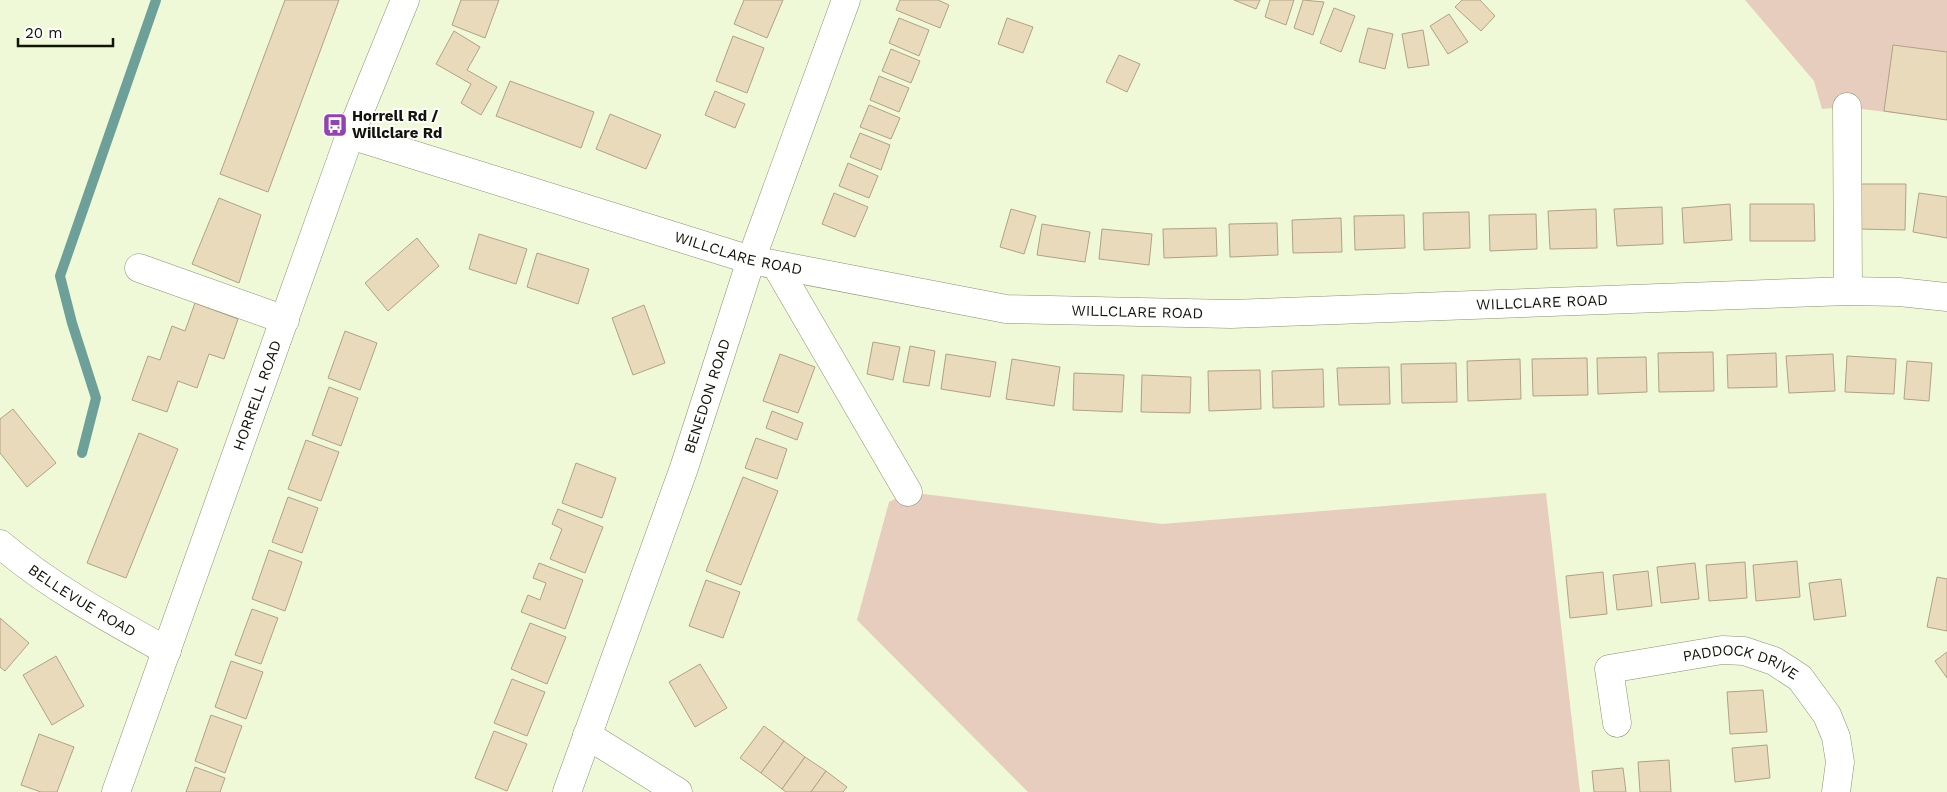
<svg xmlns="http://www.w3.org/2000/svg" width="1947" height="792" font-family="'Work Sans',sans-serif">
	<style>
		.green { fill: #e7cdbd }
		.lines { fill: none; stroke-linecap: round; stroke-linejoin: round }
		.stream { stroke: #6ca099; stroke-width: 10 }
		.building { fill: #e8daba; stroke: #b0a284 }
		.minor-casing { stroke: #899173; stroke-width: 29 }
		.minor { stroke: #fff; stroke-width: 28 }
		.labels { text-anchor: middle; stroke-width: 4; stroke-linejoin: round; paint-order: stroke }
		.poi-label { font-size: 15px; font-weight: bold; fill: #121409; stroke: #fff; text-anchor: start }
		.street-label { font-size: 15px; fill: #121409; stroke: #fff }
	</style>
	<rect width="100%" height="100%" fill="#eff9d7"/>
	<g class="green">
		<polygon points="1745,0 1947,0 1947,120 1847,107 1822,109 1814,81"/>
		<polygon points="908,492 1162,524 1546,493 1580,792 1028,792 857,620 889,502"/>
	</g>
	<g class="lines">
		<polyline class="stream" points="82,453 96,398 72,323 60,276 156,0"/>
	</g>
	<g class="building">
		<polygon points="285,0 339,0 268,192 220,174"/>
		<polygon points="461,0 499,0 485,38 452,25"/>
		<polygon points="744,0 783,0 767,38 734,24"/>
		<polygon points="900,0 938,0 949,5 940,28 896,10"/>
		<polygon points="1234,0 1260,0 1256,9"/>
		<polygon points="1270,0 1294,0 1286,25 1265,17"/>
		<polygon points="1303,0 1324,2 1313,35 1294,28"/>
		<polygon points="1462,0 1480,0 1495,16 1481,31 1455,7"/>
		<polygon points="1334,8 1355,16 1341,52 1320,43"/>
		<polygon points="1449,14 1468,42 1448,54 1430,26"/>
		<polygon points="899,18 929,30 919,56 889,43"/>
		<polygon points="1007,18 1033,27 1023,53 998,44"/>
		<polygon points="1368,28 1393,34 1385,69 1359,62"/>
		<polygon points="1423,30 1429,65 1408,68 1402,34"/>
		<polygon points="454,31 480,47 467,70 497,87 481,115 461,103 471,84 436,64"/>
		<polygon points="733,36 764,48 747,93 716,81"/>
		<polygon points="1893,45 1947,52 1947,120 1884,111"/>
		<polygon points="891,49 920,61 911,83 882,71"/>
		<polygon points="1119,55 1140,64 1127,92 1106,82"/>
		<polygon points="879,76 909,88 899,112 870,100"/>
		<polygon points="510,81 594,112 581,148 496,116"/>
		<polygon points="715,91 745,104 735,128 705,115"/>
		<polygon points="869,105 900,118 891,139 860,127"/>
		<polygon points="610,114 661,135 646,169 596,149"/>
		<polygon points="860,133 890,145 881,170 850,157"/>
		<polygon points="848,163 878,176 869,198 839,186"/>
		<polygon points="1859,184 1906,184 1905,230 1859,229"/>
		<polygon points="834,193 868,207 855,237 822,224"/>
		<polygon points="1919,193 1947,197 1947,238 1913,232"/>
		<polygon points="219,198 261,215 239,283 192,264"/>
		<polygon points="1730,204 1732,240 1684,243 1682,208"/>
		<polygon points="1750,204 1814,204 1815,241 1750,241"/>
		<polygon points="1662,207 1663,244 1617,246 1614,209"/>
		<polygon points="1011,209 1036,216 1024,254 1000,247"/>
		<polygon points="1596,209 1597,248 1550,249 1548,211"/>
		<polygon points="1469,212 1470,248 1424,250 1423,213"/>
		<polygon points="1536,214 1537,249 1490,251 1489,215"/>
		<polygon points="1404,215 1405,248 1355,250 1354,216"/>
		<polygon points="1341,218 1342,252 1293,253 1292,220"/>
		<polygon points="1277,223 1278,255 1230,257 1229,224"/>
		<polygon points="1042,224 1090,232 1085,262 1037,255"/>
		<polygon points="1216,228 1217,256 1164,258 1163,229"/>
		<polygon points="1102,229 1152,234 1149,265 1099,259"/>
		<polygon points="479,234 527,249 516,284 469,269"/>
		<polygon points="417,238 439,266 388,311 365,283"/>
		<polygon points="537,253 589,269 578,304 527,287"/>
		<polygon points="195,303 238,319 224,359 209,354 197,388 178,381 167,412 132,400 148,356 160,360 172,326 185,331"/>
		<polygon points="644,305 665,363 633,375 612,318"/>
		<polygon points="345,331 377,343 360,390 328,378"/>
		<polygon points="873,342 900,347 893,380 867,374"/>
		<polygon points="910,346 935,351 929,386 903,382"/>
		<polygon points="1713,352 1714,391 1659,392 1658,353"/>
		<polygon points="1776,353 1777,387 1728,388 1727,355"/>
		<polygon points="780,354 815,367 798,413 763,401"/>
		<polygon points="946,354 996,362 990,397 941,389"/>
		<polygon points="1833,354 1835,391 1789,393 1786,356"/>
		<polygon points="1847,356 1896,359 1894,394 1845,392"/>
		<polygon points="1646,357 1647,392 1598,394 1597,358"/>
		<polygon points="1587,358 1588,395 1533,396 1532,359"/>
		<polygon points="1012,359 1060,367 1054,406 1006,399"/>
		<polygon points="1520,359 1521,399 1468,401 1467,361"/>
		<polygon points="1907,361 1932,363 1929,401 1904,399"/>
		<polygon points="1456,363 1457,402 1402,403 1401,364"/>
		<polygon points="1389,367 1390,404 1339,405 1337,368"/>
		<polygon points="1323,369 1324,407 1273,408 1272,371"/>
		<polygon points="1260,370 1261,409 1209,411 1208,371"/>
		<polygon points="1074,373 1124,375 1122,412 1073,410"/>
		<polygon points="1142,375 1191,377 1190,413 1141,412"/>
		<polygon points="329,387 358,398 341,446 312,435"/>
		<polygon points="13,409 56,463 27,487 0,453 0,419"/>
		<polygon points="772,411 803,423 797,440 766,428"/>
		<polygon points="139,433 178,449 126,578 87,563"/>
		<polygon points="756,438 787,449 777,479 745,468"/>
		<polygon points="306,440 339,452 321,501 288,489"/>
		<polygon points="576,463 616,478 602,518 562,503"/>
		<polygon points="743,477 778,491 741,585 706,571"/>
		<polygon points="288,497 318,508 302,553 272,542"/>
		<polygon points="558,509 603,527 585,573 550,559 562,529 552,524"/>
		<polygon points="269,550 302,562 285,611 252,599"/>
		<polygon points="1797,561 1800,597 1756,601 1753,565"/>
		<polygon points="1745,562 1747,598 1709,601 1706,565"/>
		<polygon points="539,563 583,580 565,629 521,612 528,595 540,600 546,583 533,578"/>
		<polygon points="1695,563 1699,599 1661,603 1657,567"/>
		<polygon points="1648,571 1652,606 1617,610 1613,575"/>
		<polygon points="1603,572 1607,614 1570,618 1566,576"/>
		<polygon points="1937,577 1947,579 1947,631 1927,627"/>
		<polygon points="1841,579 1846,616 1814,620 1809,583"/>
		<polygon points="706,580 740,592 723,638 689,626"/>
		<polygon points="252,609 278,618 261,664 235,655"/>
		<polygon points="0,618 29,643 5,671 0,667"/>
		<polygon points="530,623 566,637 547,684 511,669"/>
		<polygon points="1947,652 1947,678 1935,661"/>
		<polygon points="56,656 84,706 52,725 23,675"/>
		<polygon points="231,661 263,672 246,719 215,707"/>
		<polygon points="700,664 727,708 695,727 669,682"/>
		<polygon points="512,679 545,692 527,736 494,723"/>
		<polygon points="1763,690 1767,732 1730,734 1727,692"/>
		<polygon points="211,715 242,726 225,773 195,761"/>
		<polygon points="764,726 784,741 761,773 740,758"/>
		<polygon points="494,731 527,744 507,791 475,778"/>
		<polygon points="39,734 74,747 57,792 41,792 21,785"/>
		<polygon points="784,741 805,757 782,789 761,773"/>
		<polygon points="1767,745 1770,778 1735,782 1732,748"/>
		<polygon points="805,757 826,771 811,792 786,792 782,789"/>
		<polygon points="1669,760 1671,792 1640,792 1638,762"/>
		<polygon points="195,767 225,778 220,792 186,792"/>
		<polygon points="1623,768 1626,792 1594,792 1592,771"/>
		<polygon points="826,771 847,787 843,792 811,792"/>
	</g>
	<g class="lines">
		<defs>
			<g id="minor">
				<polyline points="1847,107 1848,291"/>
				<path id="s1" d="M 350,135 L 751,260 L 1006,309 L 1231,314 L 1848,291 L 1899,292 L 1947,297"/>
				<polyline points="777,267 908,492"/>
				<polyline points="139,268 285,320"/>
				<path id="s2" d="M 0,544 C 52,588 108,618 167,651"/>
				<path id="s3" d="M 1617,723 L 1609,669 L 1722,650 L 1744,651 L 1774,661 L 1800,678 L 1827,715 L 1836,737 L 1840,762 L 1836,792"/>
				<polyline points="587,735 678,792"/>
				<path id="s4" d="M 116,792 L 350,135 L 405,0"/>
				<path id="s5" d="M 567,792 L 684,468 L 751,260 L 846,0"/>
			</g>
		</defs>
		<use href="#minor" class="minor-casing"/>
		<use href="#minor" class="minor"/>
	</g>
	<defs>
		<symbol id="bus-square" viewBox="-11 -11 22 22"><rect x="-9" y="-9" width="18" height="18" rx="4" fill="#9242b2" stroke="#fff"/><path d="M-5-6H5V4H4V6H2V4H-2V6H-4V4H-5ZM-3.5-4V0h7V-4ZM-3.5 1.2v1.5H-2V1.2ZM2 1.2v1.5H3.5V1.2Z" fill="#fff"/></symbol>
	</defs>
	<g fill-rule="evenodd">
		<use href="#bus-square" x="321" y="111" width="28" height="28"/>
	</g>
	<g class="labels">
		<g class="poi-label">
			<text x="352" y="121">Horrell Rd /<tspan x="352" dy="17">Willclare Rd</tspan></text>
		</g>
		<g class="street-label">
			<text dy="5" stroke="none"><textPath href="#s1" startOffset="406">WILLCLARE ROAD</textPath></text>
			<text dy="5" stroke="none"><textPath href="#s1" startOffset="1216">WILLCLARE ROAD</textPath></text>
			<text dy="5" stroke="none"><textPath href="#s1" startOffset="811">WILLCLARE ROAD</textPath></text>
			<text dy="5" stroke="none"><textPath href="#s4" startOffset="421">HORRELL ROAD</textPath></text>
			<text dy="5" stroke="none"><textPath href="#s5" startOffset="420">BENEDON ROAD</textPath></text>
			<text dy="5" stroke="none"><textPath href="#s2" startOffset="100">BELLEVUE ROAD</textPath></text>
			<text dy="5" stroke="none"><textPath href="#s3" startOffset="190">PADDOCK DRIVE</textPath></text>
		</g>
	</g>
	<path d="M18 38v8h95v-8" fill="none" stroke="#121409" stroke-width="2.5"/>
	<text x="25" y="38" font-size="15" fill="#121409" stroke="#ffffff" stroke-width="4" paint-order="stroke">20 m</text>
</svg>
